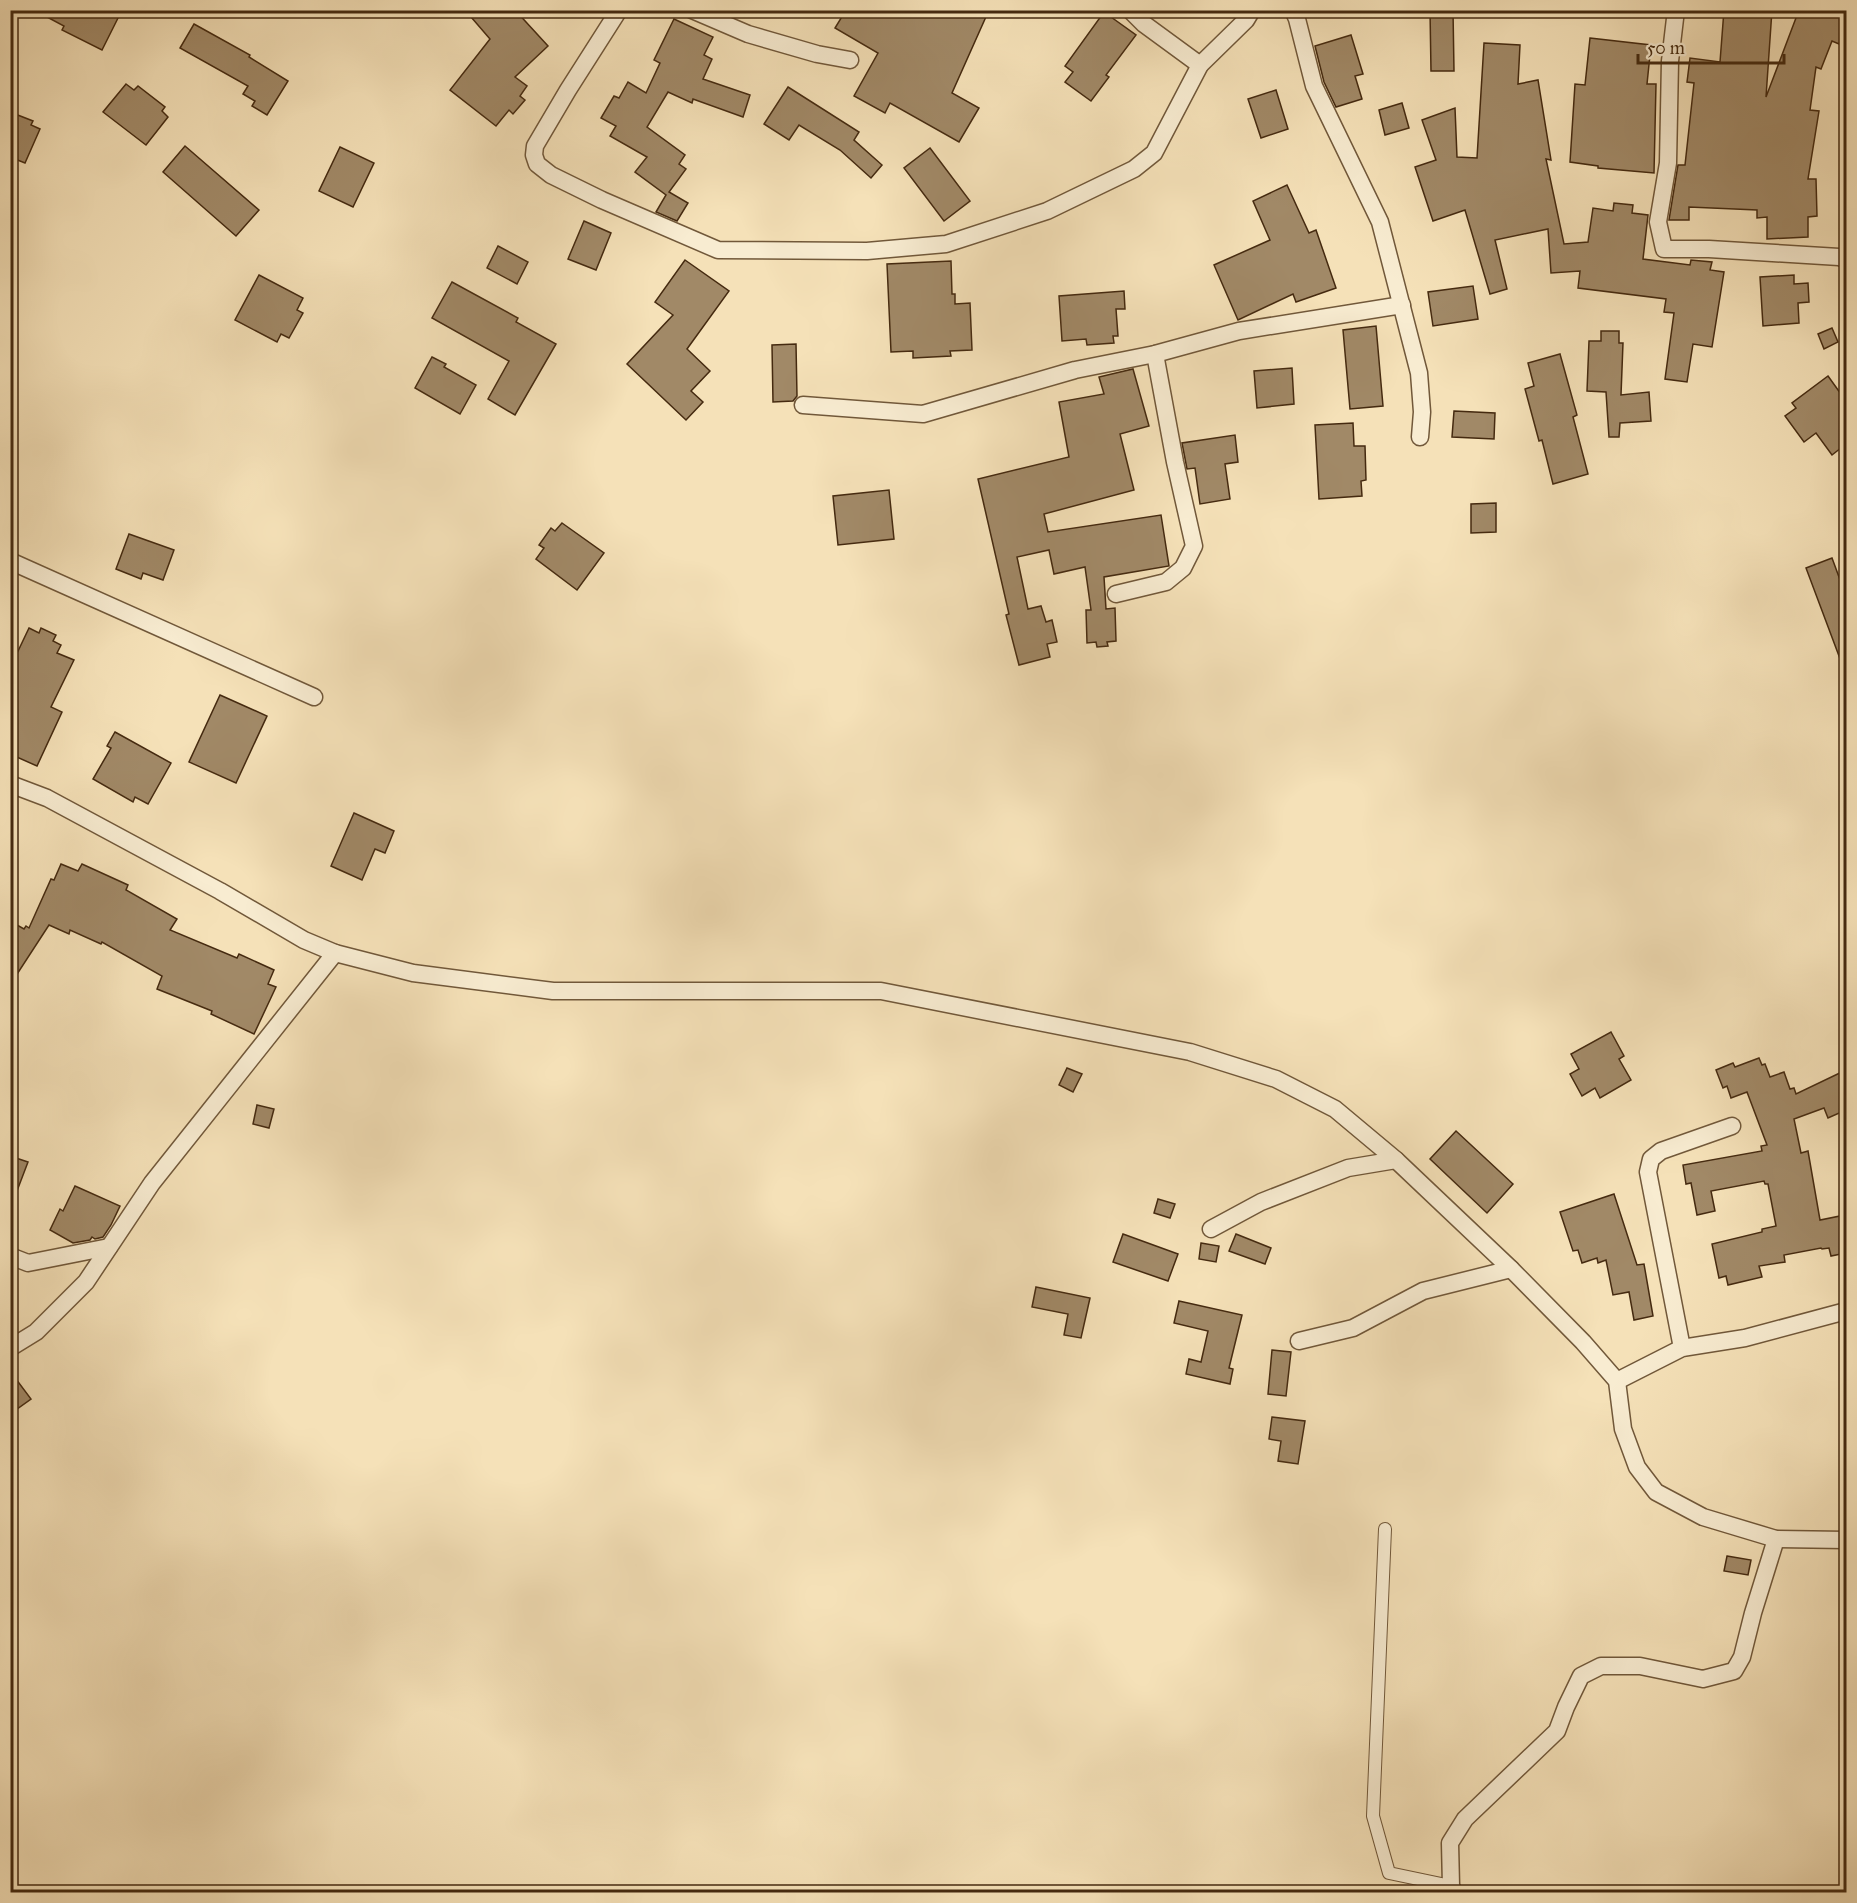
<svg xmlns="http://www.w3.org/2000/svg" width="1857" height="1903" font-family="'IM FELL Great Primer',serif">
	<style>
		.building { fill: #a18967; stroke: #452a10; stroke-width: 1.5 }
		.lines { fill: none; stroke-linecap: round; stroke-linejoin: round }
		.pedestrian-casing { stroke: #71583a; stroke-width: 14 }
		.minor-casing { stroke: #71583a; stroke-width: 19 }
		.pedestrian { stroke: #f8ecd1; stroke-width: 12 }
		.minor { stroke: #f8ecd1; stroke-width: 16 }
	</style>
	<rect width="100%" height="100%" fill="#f5e1b8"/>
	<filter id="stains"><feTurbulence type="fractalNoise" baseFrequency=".00333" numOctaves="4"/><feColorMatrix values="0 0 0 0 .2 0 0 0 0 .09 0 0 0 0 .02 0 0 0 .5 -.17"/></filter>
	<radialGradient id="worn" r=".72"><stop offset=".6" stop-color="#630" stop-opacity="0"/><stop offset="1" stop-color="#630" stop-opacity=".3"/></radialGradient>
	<g class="building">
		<polygon points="34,10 122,10 102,50 62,30 64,26"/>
		<polygon points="465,10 515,10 548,46 515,77 527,86 520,96 525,100 513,114 509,110 496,126 450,90 490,39"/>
		<polygon points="846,10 873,10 884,17 887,10 989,10 952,93 979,108 959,142 890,103 885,113 854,96 878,53 835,28"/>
		<polygon points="1430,10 1453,10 1454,71 1431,71"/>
		<polygon points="1724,10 1772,10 1766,97 1799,10 1839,10 1838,15 1846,18 1846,25 1839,44 1832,41 1821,69 1816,67 1810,110 1819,111 1808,179 1816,179 1817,216 1808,217 1808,237 1767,239 1767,217 1757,218 1757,210 1689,207 1689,220 1669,220 1678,165 1685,165 1694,83 1687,82 1690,58 1720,62"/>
		<polygon points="1104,12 1136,35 1106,75 1109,77 1091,101 1065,82 1073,72 1065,66"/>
		<polygon points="674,19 713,37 704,55 712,59 703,79 750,95 743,117 693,99 692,103 668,92 647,127 685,155 679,164 686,169 669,192 688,203 677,221 656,212 666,195 635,172 647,157 610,136 616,126 601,118 614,96 619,98 628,82 646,93 660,63 654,60"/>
		<polygon points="194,24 250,55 249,57 288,81 267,115 252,106 255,101 243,94 248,86 180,48"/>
		<polygon points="1351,35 1363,74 1355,76 1362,99 1336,107 1324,82 1315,46"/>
		<polygon points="1590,38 1651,45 1647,84 1656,84 1654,173 1598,168 1598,166 1570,162 1575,84 1585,85"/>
		<polygon points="1484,43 1520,45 1518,84 1538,80 1551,160 1546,159 1564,244 1588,242 1593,208 1613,211 1614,203 1633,205 1632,213 1648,215 1643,259 1690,265 1691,260 1712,262 1710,270 1724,272 1712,347 1693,344 1687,382 1665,379 1674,313 1664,312 1666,299 1578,288 1580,271 1551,273 1548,229 1495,240 1507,289 1490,294 1465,210 1433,221 1415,167 1436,160 1422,120 1455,108 1457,157 1477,158"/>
		<polygon points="126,84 134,90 138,86 165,107 162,111 168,117 146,145 103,112"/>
		<polygon points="788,87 859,132 854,140 882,165 871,178 840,150 799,125 789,140 764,124"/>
		<polygon points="1276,90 1288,129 1261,138 1248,99"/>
		<polygon points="1402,103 1409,128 1385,135 1379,110"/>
		<polygon points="10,112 33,121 31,125 40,129 25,163 10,157"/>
		<polygon points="185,146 259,210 236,236 163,172"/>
		<polygon points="340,147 374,163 353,207 319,191"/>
		<polygon points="930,148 970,201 944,221 904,168"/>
		<polygon points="1287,185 1309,233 1316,230 1336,288 1296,302 1293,294 1238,320 1214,265 1270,240 1253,201"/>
		<polygon points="584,221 611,233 596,270 568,259"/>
		<polygon points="498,246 528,262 517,284 487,268"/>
		<polygon points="685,260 729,291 687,349 710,371 691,391 703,402 686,420 627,364 673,315 655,302"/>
		<polygon points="951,261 952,294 955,294 955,304 970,303 972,350 950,351 951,356 913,358 913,351 891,352 887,264"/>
		<polygon points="259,275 303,298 297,310 303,313 289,338 281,334 277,342 235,320"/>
		<polygon points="1794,275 1794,284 1808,283 1809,302 1798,303 1799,323 1763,326 1760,277"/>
		<polygon points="452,282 518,318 516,322 556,344 515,415 488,399 509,361 432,318"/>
		<polygon points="1473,286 1478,319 1433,326 1428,292"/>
		<polygon points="1124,291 1125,309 1116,309 1118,336 1113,336 1114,343 1087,345 1086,339 1062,341 1059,296"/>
		<polygon points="1376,326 1383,406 1350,409 1343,330"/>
		<polygon points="1832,328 1838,342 1824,349 1818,334"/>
		<polygon points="1601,331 1619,331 1619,343 1623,343 1621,395 1649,392 1651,421 1620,423 1619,437 1609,437 1606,392 1587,391 1589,341 1601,341"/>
		<polygon points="796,344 797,396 793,401 773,402 772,345"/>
		<polygon points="1560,354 1577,415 1573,417 1588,474 1553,484 1542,440 1539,441 1525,389 1534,386 1528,363"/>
		<polygon points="432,357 446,364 444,367 476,385 460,414 415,388"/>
		<polygon points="1292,368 1294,404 1257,408 1254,371"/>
		<polygon points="1133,369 1149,426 1120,434 1134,490 1044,514 1048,532 1161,515 1169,566 1104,577 1106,609 1115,608 1116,641 1107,642 1108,646 1097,647 1096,642 1087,643 1086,610 1091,610 1085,567 1054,574 1049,550 1017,557 1028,609 1041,606 1046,622 1052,620 1057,642 1047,644 1050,657 1019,665 1006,615 1009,614 978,479 1069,457 1059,402 1104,394 1099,377"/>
		<polygon points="1828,376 1846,401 1846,444 1832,455 1816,433 1804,442 1785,416 1796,408 1792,403"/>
		<polygon points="1454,411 1495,413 1494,439 1452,437"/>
		<polygon points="1353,423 1354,446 1365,446 1366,480 1361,481 1362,496 1319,499 1315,425"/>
		<polygon points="1235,435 1238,462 1225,464 1230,499 1200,504 1195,468 1187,469 1182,443"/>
		<polygon points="889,490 894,539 838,545 833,496"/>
		<polygon points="1496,503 1496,532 1471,533 1471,504"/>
		<polygon points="562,523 604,553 577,590 536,559 544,548 539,545 551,528 555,531"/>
		<polygon points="129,534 174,550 163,580 143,573 141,579 116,569"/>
		<polygon points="1832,558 1846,596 1846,672 1845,672 1806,568"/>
		<polygon points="29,628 39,633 41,628 56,635 53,641 61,645 57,653 74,660 51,707 62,712 37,766 10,754 10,668"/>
		<polygon points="220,695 267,716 236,783 189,762"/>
		<polygon points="115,732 171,763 148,804 135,797 133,802 93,779 111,748 107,746"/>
		<polygon points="354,813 394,831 385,853 375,849 362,880 331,866"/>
		<polygon points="61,864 78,871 82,864 128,885 126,890 177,919 170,930 237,958 239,954 274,970 268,984 276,987 254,1034 211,1014 212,1011 157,989 162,976 102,942 101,944 70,930 69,934 49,925 10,985 10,921 24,929 26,926 29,928 51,879 54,880"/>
		<polygon points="1611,1032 1624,1056 1619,1059 1631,1080 1600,1098 1595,1088 1582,1096 1570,1074 1579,1069 1571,1054"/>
		<polygon points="1759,1058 1762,1065 1765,1064 1770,1077 1784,1072 1790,1089 1794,1088 1796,1094 1846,1070 1846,1110 1828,1118 1824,1108 1794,1119 1801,1153 1808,1151 1820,1220 1845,1215 1846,1225 1846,1253 1831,1256 1829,1248 1822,1249 1821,1248 1784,1255 1785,1262 1759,1266 1762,1277 1728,1285 1726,1276 1719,1278 1712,1244 1762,1232 1762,1229 1776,1226 1768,1184 1765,1184 1764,1181 1711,1191 1715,1211 1697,1215 1691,1183 1686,1184 1683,1165 1762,1151 1761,1146 1767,1145 1747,1092 1731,1098 1727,1086 1723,1088 1716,1070 1733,1063 1735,1067"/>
		<polygon points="1067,1068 1082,1074 1073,1092 1059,1085"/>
		<polygon points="257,1105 274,1109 269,1128 253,1124"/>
		<polygon points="1456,1131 1513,1184 1487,1213 1430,1159"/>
		<polygon points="10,1156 28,1162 12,1204 10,1204"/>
		<polygon points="75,1186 120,1206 111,1225 103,1237 95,1239 92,1237 90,1240 73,1243 50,1230 60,1209 63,1211"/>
		<polygon points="1614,1194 1637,1265 1644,1264 1653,1316 1634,1320 1629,1292 1613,1295 1606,1260 1598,1263 1597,1258 1582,1263 1578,1250 1573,1251 1560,1212"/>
		<polygon points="1158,1199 1175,1204 1170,1218 1154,1213"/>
		<polygon points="1123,1234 1178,1254 1168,1281 1113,1262"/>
		<polygon points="1236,1234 1271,1248 1265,1264 1229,1251"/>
		<polygon points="1201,1243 1219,1246 1216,1262 1199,1259"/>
		<polygon points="1036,1287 1090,1298 1081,1338 1064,1335 1068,1314 1032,1307"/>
		<polygon points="1179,1301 1242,1315 1229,1368 1233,1369 1230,1384 1186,1374 1189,1359 1201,1362 1208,1331 1174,1323"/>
		<polygon points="1272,1350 1291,1352 1286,1396 1268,1394"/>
		<polygon points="10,1371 31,1399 10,1414"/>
		<polygon points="1272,1417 1305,1421 1298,1464 1278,1461 1281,1441 1269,1439"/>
		<polygon points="1727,1556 1751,1560 1748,1575 1724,1571"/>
	</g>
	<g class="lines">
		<defs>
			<polyline id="pedestrian" points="1385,1529 1373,1816 1389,1873 1451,1886"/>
			<g id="minor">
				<polyline points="619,10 568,90 535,146 534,155 537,164 551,175 602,200 718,250 867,251 946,244 1047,211 1134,169 1154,153 1200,65 1246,20 1252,10"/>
				<polyline points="692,10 748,34 817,54 850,60"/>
				<polyline points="1130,10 1144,24 1200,65"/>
				<polyline points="1293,10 1297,19 1314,86 1380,222 1419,373 1422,412 1420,437"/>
				<polyline points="1676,10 1670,61 1668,163 1658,222 1664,249 1709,249 1839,257 1846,259"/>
				<polyline points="803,405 923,414 1075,370 1155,354 1239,331 1402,305"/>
				<polyline points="10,561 314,697"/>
				<polyline points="1116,594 1166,582 1183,568 1194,546 1175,462 1155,354"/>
				<polyline points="10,784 47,798 220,891 304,940 335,953 152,1183 86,1282 36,1332 10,1348"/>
				<polyline points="335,953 413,973 553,991 881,991 1190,1052 1276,1079 1335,1109 1396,1160"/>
				<polyline points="1211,1229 1261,1202 1348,1168 1396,1160 1511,1269 1583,1342 1617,1381 1623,1429 1637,1467 1656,1492 1703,1517 1776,1539 1846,1540"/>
				<polyline points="10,1256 28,1263 109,1247"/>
				<polyline points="1299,1341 1353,1328 1423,1291 1511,1269"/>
				<polyline points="1682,1348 1648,1172 1651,1159 1661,1151 1732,1126"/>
				<polyline points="1617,1381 1682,1348 1745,1338 1846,1311"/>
				<polyline points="1454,1892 1451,1886 1450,1843 1465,1819 1557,1731 1566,1707 1581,1676 1601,1666 1640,1666 1703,1679 1734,1671 1742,1657 1753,1613 1776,1539"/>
			</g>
		</defs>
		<use href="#pedestrian" class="pedestrian-casing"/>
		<use href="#minor" class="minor-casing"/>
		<use href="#pedestrian" class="pedestrian"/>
		<use href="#minor" class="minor"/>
	</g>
	<rect width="1857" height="1903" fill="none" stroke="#f5e1b8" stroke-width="36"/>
	<rect x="12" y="12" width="1833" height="1879" fill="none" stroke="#452a10" stroke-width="3"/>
	<rect x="18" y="18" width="1821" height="1867" fill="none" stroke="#452a10" stroke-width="1.5"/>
	<path d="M1638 54v9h146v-9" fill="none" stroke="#452a10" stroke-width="3"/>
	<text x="1647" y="54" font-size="18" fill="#452a10" stroke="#f8ecd1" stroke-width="4.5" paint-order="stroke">50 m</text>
	<rect width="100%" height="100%" filter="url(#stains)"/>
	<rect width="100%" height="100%" fill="url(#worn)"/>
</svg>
